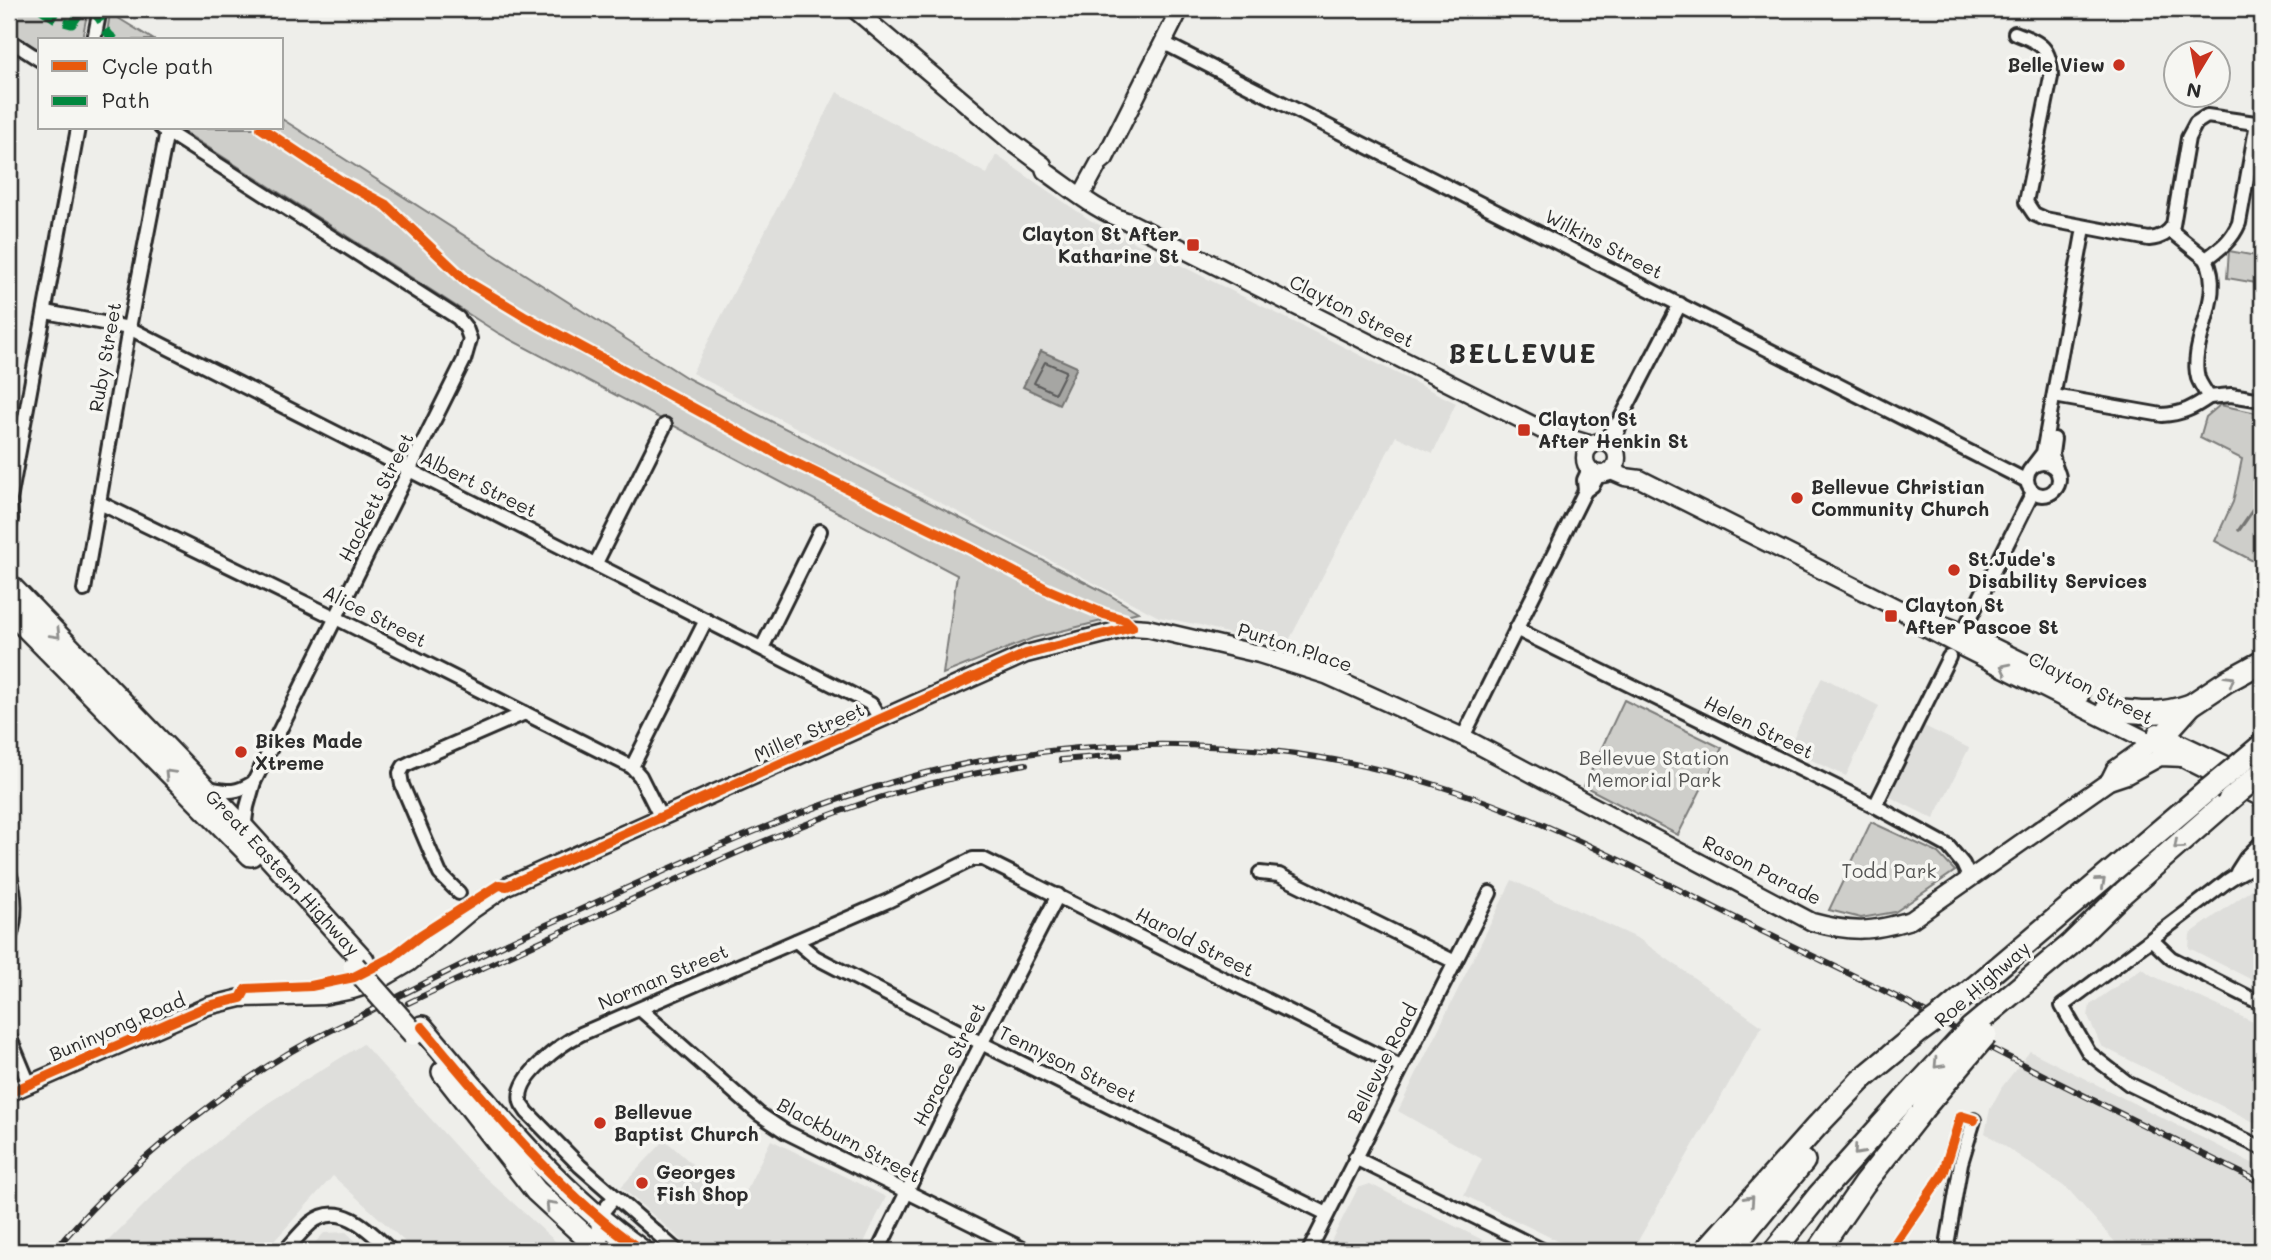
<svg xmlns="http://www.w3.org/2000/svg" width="2271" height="1260" font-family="Mali,sans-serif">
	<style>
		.built { fill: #dededb }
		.green { fill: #cececa; stroke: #7c7c7a; stroke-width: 2 }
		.water { fill: #a6a6a3; stroke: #757573; stroke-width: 2 }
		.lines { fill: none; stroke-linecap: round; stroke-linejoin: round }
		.shore { stroke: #5c5c5b; stroke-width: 2 }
		.stream { stroke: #757573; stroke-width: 3.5 }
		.street-casing { stroke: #2b2b2b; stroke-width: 18 }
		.secondary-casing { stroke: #2b2b2b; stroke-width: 21 }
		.highway-casing { stroke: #2b2b2b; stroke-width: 26 }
		.street { stroke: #f6f6f2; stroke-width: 12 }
		.secondary { stroke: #f6f6f2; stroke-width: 16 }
		.highway { stroke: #f6f6f2; stroke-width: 21 }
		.rail-casing { stroke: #2b2b2b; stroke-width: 6 }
		.rail { stroke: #f6f6f2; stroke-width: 3.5; stroke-dasharray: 10; stroke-linecap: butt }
		.highway-bridge-casing { stroke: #2b2b2b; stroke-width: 26; stroke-linecap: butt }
		.highway-bridge { stroke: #f6f6f2; stroke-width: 21 }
		.quiet { stroke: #00873e; stroke-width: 9; stroke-dasharray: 18 9; stroke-linecap: butt }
		.cycleway-casing { stroke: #f6f6f2; stroke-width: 15 }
		.cycleway { stroke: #e8590c; stroke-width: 10 }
		.oneway { stroke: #90908e }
		.poi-dot { fill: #c8321e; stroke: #f6f6f2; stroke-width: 2.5 }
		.labels { text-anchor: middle; stroke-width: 7; stroke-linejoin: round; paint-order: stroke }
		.poi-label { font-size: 19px; font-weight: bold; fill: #2b2b2b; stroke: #f6f6f2; text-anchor: start }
		.street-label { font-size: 19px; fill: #2b2b2b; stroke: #f6f6f2 }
		.park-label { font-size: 19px; fill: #545453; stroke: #f6f6f2 }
		.district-label { font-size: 26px; font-weight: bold; letter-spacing: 2px; fill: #2b2b2b; stroke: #f6f6f2 }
	</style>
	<rect width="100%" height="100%" fill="#eeeeea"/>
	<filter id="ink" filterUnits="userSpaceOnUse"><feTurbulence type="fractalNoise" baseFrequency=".0143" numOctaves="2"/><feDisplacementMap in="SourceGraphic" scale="14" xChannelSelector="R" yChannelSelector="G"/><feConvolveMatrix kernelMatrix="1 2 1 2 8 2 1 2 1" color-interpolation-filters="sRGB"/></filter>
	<g filter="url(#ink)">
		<g class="built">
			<polygon points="837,92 987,174 996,155 1090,220 1456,403 1433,453 1396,436 1284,650 1200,625 1159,617 692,373"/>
			<polygon points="1822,677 1879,706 1846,776 1788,749"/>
			<polygon points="1922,725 1969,748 1934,819 1888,796"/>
			<polygon points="1512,880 1639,939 1762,1026 1632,1251 1578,1251 1464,1195 1482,1159 1398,1111"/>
			<polygon points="2262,882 2262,985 2189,948 2190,934"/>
			<polygon points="2142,968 2151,975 2262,1026 2262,1126 2101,1046 2088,1016 2090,1005"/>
			<polygon points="363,1044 478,1171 566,1251 415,1251 333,1176 265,1251 98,1251 157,1192 236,1126 268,1103"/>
			<polygon points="2030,1051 2262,1168 2262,1251 2123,1251 2068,1189 1985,1133 1990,1109 2002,1087"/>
			<polygon points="665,1140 725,1193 740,1203 771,1140 886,1197 860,1251 694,1251 621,1187"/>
			<polygon points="1370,1184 1505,1251 1326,1251 1358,1188"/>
			<polygon points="346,1232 366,1251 307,1251 324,1233"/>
		</g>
		<g class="green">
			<polygon points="9,9 88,9 82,40 40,40 40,51 9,31"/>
			<polygon points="110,13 154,40 106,40"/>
			<polygon points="282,119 687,378 1106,593 1138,612 1033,638 943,674 957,575 498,333 178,128 282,128"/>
			<polygon points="2229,251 2262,257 2262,284 2227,278"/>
			<polygon points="2220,405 2262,414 2262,552 2257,563 2215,541 2233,502 2242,459 2200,438 2206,417"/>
			<polygon points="1624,700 1722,748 1678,835 1584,786"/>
			<polygon points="1871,822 1938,853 1955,871 1895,912 1861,918 1829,910"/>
		</g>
		<polygon class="water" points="1041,351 1077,367 1059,404 1023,387"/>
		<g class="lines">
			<polygon class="shore" points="1045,362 1066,371 1055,393 1034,383"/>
			<polyline class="stream" points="2239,530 2262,497"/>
			<defs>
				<g id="street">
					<path d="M 2015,33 C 2041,43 2051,47 2051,77 L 2026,202 L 2034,214 L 2045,219 L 2149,239 C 2159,238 2168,235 2173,225 L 2188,138 L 2196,123 L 2207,116 L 2262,124"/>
					<polyline points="9,40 40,60"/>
					<polyline points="94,40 100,9"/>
					<polyline points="1164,43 2027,481"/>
					<polyline points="161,128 458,318 466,328 470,339 464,360 254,782 247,807 244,829"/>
					<path d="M 2170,230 L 2206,259 C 2221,248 2232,240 2239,223 L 2257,123"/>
					<polyline points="46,312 129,328 871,704 880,719"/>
					<path d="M 2054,396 L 2162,415 C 2182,414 2193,408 2209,397 C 2205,391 2200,384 2198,378 C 2188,342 2226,297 2206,259"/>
					<polyline points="2209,397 2231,395 2262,400"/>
					<polyline points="2054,439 2052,454 2056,469"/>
					<polyline points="1604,442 1620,420 1680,304"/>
					<polyline points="1613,446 1620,424"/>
					<circle cx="2043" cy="479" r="16"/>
					<polyline points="2033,466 2043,453 2084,228"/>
					<polyline points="1585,491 1584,480 1589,469"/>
					<polyline points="100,503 336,618 632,767 640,776 660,816"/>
					<polyline points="9,527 11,519 10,500 78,128"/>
					<polyline points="596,563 665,425"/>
					<polyline points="84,590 129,328 167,131"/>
					<polyline points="1516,629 1875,806 1948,846 1963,864 1970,879"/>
					<polyline points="1960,638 2033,492"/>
					<polyline points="762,648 820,531"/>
					<polyline points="1463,737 1585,491 1593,485 1599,474"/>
					<polyline points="632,767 706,620"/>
					<path d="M 208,788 C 229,792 235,794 254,782"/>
					<polyline points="1875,806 1949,657"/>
					<path d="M 2262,859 C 2252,869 2237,873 2226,882 C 2172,924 2117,965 2062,1006 L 2089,1053 L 2129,1084 L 2262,1148"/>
					<path d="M 9,872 C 16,895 17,917 9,940"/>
					<polyline points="2237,872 2246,858 2262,842"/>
					<polyline points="1260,873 1279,875 1455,962"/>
					<polyline points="459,893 440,874 402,785 400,773 404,766 412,762 525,713"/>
					<polyline points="2152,940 2171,958 2262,1004"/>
					<polyline points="796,941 815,957 981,1043 1327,1214"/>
					<polyline points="640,1009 759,1114 786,1132 1027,1251"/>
					<polyline points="9,1036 29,1084"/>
					<polyline points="1355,1158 1544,1251"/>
					<path d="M 605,1248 C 593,1221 595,1220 614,1198"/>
					<path d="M 285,1251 C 293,1242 302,1231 311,1223 C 341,1199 371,1232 391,1251"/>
					<path d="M 677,1251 L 580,1166 L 527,1112 C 525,1108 522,1106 521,1102 C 514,1077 563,1043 581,1034 L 888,901 L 973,859 L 983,859 L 1401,1067"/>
					<polyline points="878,1251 945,1114 1058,895"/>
					<polyline points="1309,1251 1490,893"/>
					<polyline points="1946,1251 1961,1163 1974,1120"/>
				</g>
				<g id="secondary">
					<path d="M 854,9 L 1008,139 L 1043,165 L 1045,171 C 1071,189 1099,213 1129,222 L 1556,437 L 1569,438 L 1592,445"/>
					<polyline points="1081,196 1099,163 1105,158 1180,9"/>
					<circle cx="1601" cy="458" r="16"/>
					<polyline points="1611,471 1625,477 1640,479 1903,611 1923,627 1957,645 2262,798"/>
					<polyline points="1912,613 1963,632 2024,662 2080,696"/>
					<polyline points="2157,732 2241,772"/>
					<polyline points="2109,781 2115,769 2160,737"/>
					<path d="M 9,1093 L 208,1006 L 241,998 L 323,996 L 353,990 L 375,983 L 409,963 L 471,911 L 507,886 L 1026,654 L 1132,627 L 1147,628 L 1259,654 L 1326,675 L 1463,737 L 1812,922 C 1853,933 1871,932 1911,920 L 2109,781 L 2127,775 L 2160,757 L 2185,758"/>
				</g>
				<g id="highway">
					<path id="s1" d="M 9,585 L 244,829 L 363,960"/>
					<polyline points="9,610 251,855"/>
					<path d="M 2107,709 C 2139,713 2159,716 2191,705"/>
					<polyline points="2164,735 2191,705 2227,681 2262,662"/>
					<polyline points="2243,761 2262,745"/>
					<polyline points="1942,1015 2209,789"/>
					<path d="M 422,1027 C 490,1107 556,1191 642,1251"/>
					<polyline points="1971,1028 2070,945 2124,892 2229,800"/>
					<polyline points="443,1072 536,1191 601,1251"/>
					<polyline points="1705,1251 1816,1127 1861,1080"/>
					<polyline points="1730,1251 1804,1161"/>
					<polyline points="1774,1251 1818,1196 1904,1100"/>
					<polyline points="1818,1251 1864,1184 1923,1109"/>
				</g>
			</defs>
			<use href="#street" class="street-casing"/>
			<use href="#secondary" class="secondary-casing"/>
			<use href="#highway" class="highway-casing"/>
			<use href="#street" class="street"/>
			<use href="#secondary" class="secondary"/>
			<use href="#highway" class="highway"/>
			<defs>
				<g id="rail">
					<polyline points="1061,760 1120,755"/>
					<path d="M 408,1003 C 483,967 560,933 635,898 C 710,865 784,830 861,804 C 915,785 970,774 1026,764"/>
					<path d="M 54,1251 C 117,1175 203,1105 287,1054 C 315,1037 346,1024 374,1009 C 436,977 498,946 562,918 C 698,856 837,786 986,760 C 1142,733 1307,741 1458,792 C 1566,828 1668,886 1770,935 C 1814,957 1858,977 1902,1000 C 1938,1019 1973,1040 2010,1058 C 2093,1101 2178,1142 2262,1183"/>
				</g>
			</defs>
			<use href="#rail" class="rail-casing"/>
			<use href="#rail" class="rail"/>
			<defs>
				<g id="highway-bridge">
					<polyline points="2209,789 2243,761"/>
					<polyline points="2229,800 2262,772"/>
					<polyline points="354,966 414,1034"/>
					<polyline points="1861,1080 1919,1032 1942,1015"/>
					<polyline points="1904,1100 1971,1028"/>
					<polyline points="1923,1109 1986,1035"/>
				</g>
			</defs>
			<use href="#highway-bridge" class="highway-bridge-casing"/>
			<use href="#highway-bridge" class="highway-bridge"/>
			<g class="quiet">
				<polyline points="41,9 59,21 72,24 77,17 78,9"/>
				<path d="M 89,9 C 106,20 100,29 115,40"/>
			</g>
			<defs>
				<g id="cycleway">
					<polyline points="261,128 341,181 386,205 466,281 526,317 785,458 969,548 1046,589 1104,614 1125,620 1132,627"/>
					<path d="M 422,1027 C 490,1107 556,1191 642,1251"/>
					<polyline points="9,1093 208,1006 241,998 246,989 311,986 354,977 391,958 421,935 499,885 507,886 1026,654 1132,627"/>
					<polyline points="1890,1251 1943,1174 1961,1116 1974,1120"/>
				</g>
			</defs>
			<use href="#cycleway" class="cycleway-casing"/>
			<use href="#cycleway" class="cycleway"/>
		</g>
		<defs><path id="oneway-chevron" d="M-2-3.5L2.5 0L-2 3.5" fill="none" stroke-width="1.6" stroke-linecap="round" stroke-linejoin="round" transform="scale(1.75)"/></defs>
		<g class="oneway">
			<use href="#oneway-chevron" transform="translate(56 634) rotate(46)"/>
			<use href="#oneway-chevron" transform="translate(2005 668) rotate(-153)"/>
			<use href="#oneway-chevron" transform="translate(2230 680) rotate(-31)"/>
			<use href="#oneway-chevron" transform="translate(169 774) rotate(-134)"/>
			<use href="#oneway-chevron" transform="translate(2178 845) rotate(139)"/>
			<use href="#oneway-chevron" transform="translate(2101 882) rotate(-41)"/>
			<use href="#oneway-chevron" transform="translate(1938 1064) rotate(133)"/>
			<use href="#oneway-chevron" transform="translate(1858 1151) rotate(132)"/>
			<use href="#oneway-chevron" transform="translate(1750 1200) rotate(-48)"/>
			<use href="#oneway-chevron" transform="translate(550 1205) rotate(-134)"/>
		</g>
	</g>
	<g class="poi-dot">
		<circle cx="2119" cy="65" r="7"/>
		<rect x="1186" y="238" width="14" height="14" rx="3.5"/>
		<rect x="1517" y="423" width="14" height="14" rx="3.5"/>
		<circle cx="1797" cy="498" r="7"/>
		<circle cx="1954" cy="570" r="7"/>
		<rect x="1884" y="609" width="14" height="14" rx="3.5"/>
		<circle cx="241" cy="752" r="7"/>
		<circle cx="600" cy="1123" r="7"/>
		<circle cx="642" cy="1183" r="7"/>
	</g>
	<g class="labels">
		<g class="poi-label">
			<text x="2105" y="72" text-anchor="end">Belle View</text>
			<text x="1179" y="241" text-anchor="end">Clayton St After<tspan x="1179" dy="22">Katharine St</tspan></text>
			<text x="1538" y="426">Clayton St<tspan x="1538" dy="22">After Henkin St</tspan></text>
			<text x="1811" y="494">Bellevue Christian<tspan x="1811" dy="22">Community Church</tspan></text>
			<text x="1968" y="566">St.Jude's<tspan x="1968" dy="22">Disability Services</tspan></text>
			<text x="1905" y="612">Clayton St<tspan x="1905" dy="22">After Pascoe St</tspan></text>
			<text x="255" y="748">Bikes Made<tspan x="255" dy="22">Xtreme</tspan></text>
			<text x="614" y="1119">Bellevue<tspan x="614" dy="22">Baptist Church</tspan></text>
			<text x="656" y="1179">Georges<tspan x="656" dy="22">Fish Shop</tspan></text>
		</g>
		<g class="street-label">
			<text transform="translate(1604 244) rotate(27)" y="7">Wilkins Street</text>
			<text transform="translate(1352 311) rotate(27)" y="7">Clayton Street</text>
			<text transform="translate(105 357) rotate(-80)" y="7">Ruby Street</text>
			<text transform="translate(479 484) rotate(26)" y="7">Albert Street</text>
			<text transform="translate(376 497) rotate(-63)" y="7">Hackett Street</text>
			<text transform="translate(375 616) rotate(27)" y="7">Alice Street</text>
			<text transform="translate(1295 647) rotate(18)" y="7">Purton Place</text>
			<text transform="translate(2091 688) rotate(27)" y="7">Clayton Street</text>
			<text transform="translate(1759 727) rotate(26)" y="7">Helen Street</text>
			<text transform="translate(809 732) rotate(-24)" y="7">Miller Street</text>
			<text transform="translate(1762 870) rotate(27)" y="7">Rason Parade</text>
			<text dy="7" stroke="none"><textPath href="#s1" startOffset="397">Great Eastern Highway</textPath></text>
			<text transform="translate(1195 942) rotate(27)" y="7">Harold Street</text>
			<text transform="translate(663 977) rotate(-23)" y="7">Norman Street</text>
			<text transform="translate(1982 984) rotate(-41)" y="7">Roe Highway</text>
			<text transform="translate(117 1027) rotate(-23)" y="7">Buninyong Road</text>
			<text transform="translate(1382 1063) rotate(-63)" y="7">Bellevue Road</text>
			<text transform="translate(949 1064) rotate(-63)" y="7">Horace Street</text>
			<text transform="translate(1068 1064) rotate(26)" y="7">Tennyson Street</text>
			<text transform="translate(849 1140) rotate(28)" y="7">Blackburn Street</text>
		</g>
		<g class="park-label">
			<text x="1654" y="765">Bellevue Station<tspan x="1654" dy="22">Memorial Park</tspan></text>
			<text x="1889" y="878">Todd Park</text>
		</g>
		<g class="district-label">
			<text x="1523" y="363">BELLEVUE</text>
		</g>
	</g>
	<rect width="2271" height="1260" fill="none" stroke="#f6f6f2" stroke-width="35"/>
	<rect x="18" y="18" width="2236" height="1225" fill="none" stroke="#2b2b2b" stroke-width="2.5" filter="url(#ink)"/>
	<rect x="38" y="38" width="245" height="91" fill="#f6f6f2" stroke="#a5a5a2" stroke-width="2"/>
	<rect x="52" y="61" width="35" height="10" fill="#e8590c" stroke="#a5a5a2" stroke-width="2"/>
	<text x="102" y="74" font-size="21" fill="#2b2b2b">Cycle path</text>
	<rect x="52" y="96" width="35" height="10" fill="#00873e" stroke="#a5a5a2" stroke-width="2"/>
	<text x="102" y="108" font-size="21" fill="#2b2b2b">Path</text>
	<g transform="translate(2197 74) rotate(190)"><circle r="33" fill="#f6f6f2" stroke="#a5a5a2" stroke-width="2"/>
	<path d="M0-5L12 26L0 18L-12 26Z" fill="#c8321e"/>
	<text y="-10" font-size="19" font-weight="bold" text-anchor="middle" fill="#2b2b2b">N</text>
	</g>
</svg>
